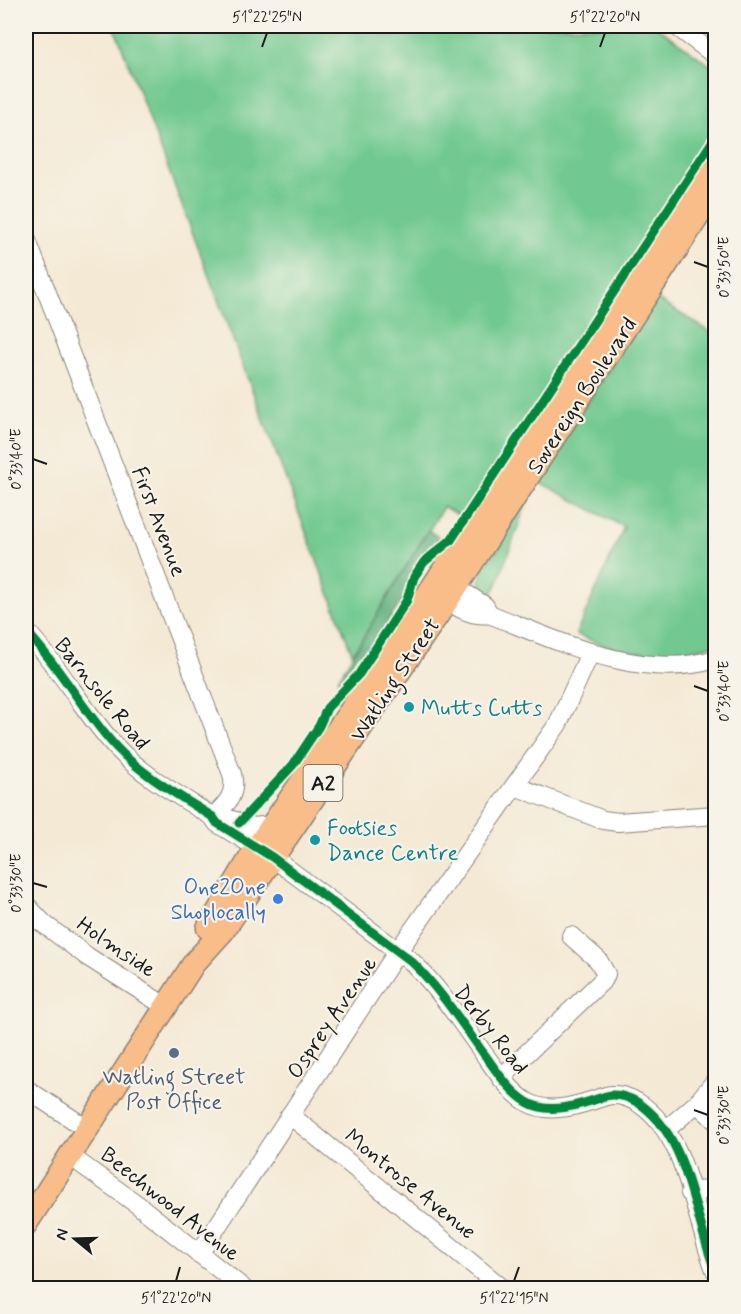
<svg xmlns="http://www.w3.org/2000/svg" width="741" height="1314" font-family="Mynerve,sans-serif">
	<style>
		.green { fill: #71c98f; stroke: #467256; stroke-width: 1.5 }
		.forest { fill: #5cad7a; stroke: #3c644b; stroke-width: 1.5 }
		.lines { fill: none; stroke-linecap: round; stroke-linejoin: round }
		.minor-casing { stroke: #888278; stroke-width: 20 }
		.major-casing { stroke: #888278; stroke-width: 25 }
		.minor { stroke: #fff; stroke-width: 18 }
		.major { stroke: #f8bd89; stroke-width: 22 }
		.cycleway-casing { stroke: #f7f3e8; stroke-width: 13 }
		.cycleway { stroke: #00873e; stroke-width: 9 }
		.ticks { fill: none; stroke: #1c1c1c; stroke-width: 2 }
		.culture-dot { fill: #0f9aa8; stroke: #f7f3e8; stroke-width: 2 }
		.shop-dot { fill: #3f7fe0; stroke: #f7f3e8; stroke-width: 2 }
		.service-dot { fill: #5c6f8a; stroke: #f7f3e8; stroke-width: 2 }
		.labels { text-anchor: middle; stroke-width: 4.5; stroke-linejoin: round; paint-order: stroke }
		.shield { fill: #f7f3e8; stroke: #5e5c59; stroke-width: 1.5 }
		.shield-label { font-size: 21px; font-weight: bold; fill: #1c1c1c }
		.street-label { font-size: 22px; fill: #1c1c1c; stroke: #f7f3e8 }
		.culture-label { font-size: 22px; fill: #0d838f; stroke: #f7f3e8; text-anchor: start }
		.shop-label { font-size: 22px; fill: #366cbe; stroke: #f7f3e8; text-anchor: end }
		.service-label { font-size: 22px; fill: #4e5e75; stroke: #f7f3e8 }
		.neatline { fill: none; stroke: #1c1c1c; stroke-width: 2 }
		.ticks-label { font-size: 15px; text-anchor: middle; fill: #1c1c1c }
	</style>
	<rect width="100%" height="100%" fill="#f7f3e8"/>
	<filter id="ink" filterUnits="userSpaceOnUse"><feTurbulence type="fractalNoise" baseFrequency=".0167" numOctaves="2"/><feDisplacementMap in="SourceGraphic" scale="12" xChannelSelector="R" yChannelSelector="G"/><feConvolveMatrix kernelMatrix="1 2 1 2 8 2 1 2 1" color-interpolation-filters="sRGB"/></filter>
	<filter id="wash" filterUnits="userSpaceOnUse"><feTurbulence type="fractalNoise" baseFrequency=".008" numOctaves="4" result="noise"/><feDisplacementMap in="SourceGraphic" scale="24" xChannelSelector="R" yChannelSelector="G"/><feGaussianBlur stdDeviation="1.35" result="paint"/><feColorMatrix in="noise" values="0 0 0 0 0 0 0 0 0 0 0 0 0 0 0 0 0 1.4 0 .05"/><feComposite in="paint" operator="in"/></filter>
	<g filter="url(#wash)">
		<rect width="100%" height="100%" fill="#f4e9d4"/>
		<g class="green">
			<polygon points="114,26 656,26 715,69 715,136 464,518 443,507 353,656"/>
			<path d="M 655,298 L 715,335 L 715,644 C 670,660 619,655 576,634 L 624,527 L 537,481 Z"/>
			<path d="M 527,502 L 498,582 L 492,594 L 481,590 C 475,571 496,554 504,539 C 513,522 514,516 527,502 Z"/>
		</g>
		<polygon class="forest" points="428,530 440,538 427,557 419,561 412,574 409,591 355,670 337,681"/>
	</g>
	<g filter="url(#ink)">
		<g class="lines">
			<defs>
				<g id="minor">
					<polyline points="676,26 716,56"/>
					<path d="M 26,238 L 232,774 C 237,794 227,804 213,817"/>
					<polyline points="446,581 485,606 489,614"/>
					<path d="M 439,593 C 453,606 470,617 489,614 C 559,641 640,682 716,659"/>
					<path d="M 26,631 C 60,667 83,711 116,747 C 143,776 180,796 213,817 L 217,823 L 272,857 L 411,961 C 439,988 461,1022 484,1054 C 496,1070 509,1091 527,1102 C 550,1116 583,1104 606,1096 C 617,1093 628,1097 637,1102 C 690,1135 693,1217 716,1272"/>
					<polyline points="515,786 603,820 618,822 716,815"/>
					<polyline points="226,818 254,827 272,825"/>
					<polyline points="26,905 44,924 26,913"/>
					<polyline points="44,924 88,957 165,1006"/>
					<polyline points="501,1078 604,979 606,974 598,960 571,936"/>
					<polyline points="26,1089 86,1128"/>
					<polyline points="697,1103 716,1080"/>
					<polyline points="290,1115 502,1288"/>
					<polyline points="667,1129 697,1103 716,1121"/>
					<polyline points="70,1156 138,1205 243,1288"/>
					<polyline points="690,1193 708,1189 716,1183"/>
					<polyline points="199,1254 398,951 558,724 591,651"/>
				</g>
				<g id="major">
					<polyline points="208,928 257,847 373,678 716,153"/>
					<polyline points="26,1224 194,963 223,931 447,601 716,189"/>
				</g>
			</defs>
			<use href="#minor" class="minor-casing"/>
			<use href="#major" class="major-casing"/>
			<use href="#minor" class="minor"/>
			<use href="#major" class="major"/>
			<defs>
				<g id="cycleway">
					<path d="M 26,631 C 60,667 83,711 116,747 C 143,776 180,796 213,817 L 217,823 L 272,857 L 411,961 C 439,988 461,1022 484,1054 C 496,1070 509,1091 527,1102 C 550,1116 583,1104 606,1096 C 617,1093 628,1097 637,1102 C 690,1135 693,1217 716,1272"/>
					<polyline points="239,823 293,765 319,726 327,708 359,674 407,600 414,577 424,562 451,540 716,136"/>
				</g>
			</defs>
			<use href="#cycleway" class="cycleway-casing"/>
			<use href="#cycleway" class="cycleway"/>
		</g>
	</g>
	<path class="ticks" d="M 262,47 L 267,33M 600,47 L 605,33M 694,262 L 708,267M 33,459 L 47,464M 694,686 L 708,691M 33,883 L 47,887M 694,1110 L 708,1115M 176,1281 L 180,1267M 514,1281 L 519,1267"/>
	<g class="culture-dot">
		<circle cx="409" cy="707" r="6"/>
		<circle cx="315" cy="840" r="6"/>
	</g>
	<circle class="shop-dot" cx="278" cy="899" r="6"/>
	<circle class="service-dot" cx="174" cy="1053" r="6"/>
	<g class="labels">
		<rect class="shield" x="303.5" y="765" width="39" height="36" rx="4.5"/>
		<g class="shield-label">
			<text x="323" y="790">A2</text>
		</g>
		<g class="street-label">
			<text transform="translate(581 395) rotate(-57)" y="8">Sovereign Boulevard</text>
			<text transform="translate(160 521) rotate(69)" y="8">First Avenue</text>
			<text transform="translate(394 679) rotate(-56)" y="8">Watling Street</text>
			<text transform="translate(103 693) rotate(51)" y="8">Barnsole Road</text>
			<text transform="translate(117 946) rotate(34)" y="8">Holmside</text>
			<text transform="translate(331 1017) rotate(-56)" y="8">Osprey Avenue</text>
			<text transform="translate(492 1029) rotate(52)" y="8">Derby Road</text>
			<text transform="translate(411 1183) rotate(39)" y="8">Montrose Avenue</text>
			<text transform="translate(171 1203) rotate(38)" y="8">Beechwood Avenue</text>
		</g>
		<g class="culture-label">
			<text x="421" y="715">Mutts Cutts</text>
			<text x="327" y="835">Footsies<tspan x="327" dy="25">Dance Centre</tspan></text>
		</g>
		<g class="shop-label">
			<text x="266" y="894">One2One<tspan x="266" dy="25">Shoplocally</tspan></text>
		</g>
		<g class="service-label">
			<text x="174" y="1084">Watling Street<tspan x="174" dy="25">Post Office</tspan></text>
		</g>
	</g>
	<rect width="741" height="1314" fill="none" stroke="#f7f3e8" stroke-width="66"/>
	<g transform="translate(75 1239) rotate(289)" stroke="#f7f3e8" stroke-width="4.5" paint-order="stroke">
	<path d="M0-4.5L10 22L0 15L-10 22Z" fill="#1c1c1c"/>
	<text y="-9" font-size="16" font-weight="bold" text-anchor="middle" fill="#1c1c1c">N</text>
	</g>
	<rect x="33" y="33" width="675" height="1248" class="neatline"/>
	<g class="ticks-label">
		<text x="267" y="22">51°22'25"N</text>
		<text x="605" y="22">51°22'20"N</text>
		<text transform="translate(724 267) rotate(-90)" y="5">0°33'50"E</text>
		<text transform="translate(16 459) rotate(-90)" y="5">0°33'40"E</text>
		<text transform="translate(724 691) rotate(-90)" y="5">0°33'40"E</text>
		<text transform="translate(16 883) rotate(-90)" y="5">0°33'30"E</text>
		<text transform="translate(724 1115) rotate(-90)" y="5">0°33'30"E</text>
		<text x="176" y="1303">51°22'20"N</text>
		<text x="514" y="1303">51°22'15"N</text>
	</g>
</svg>
